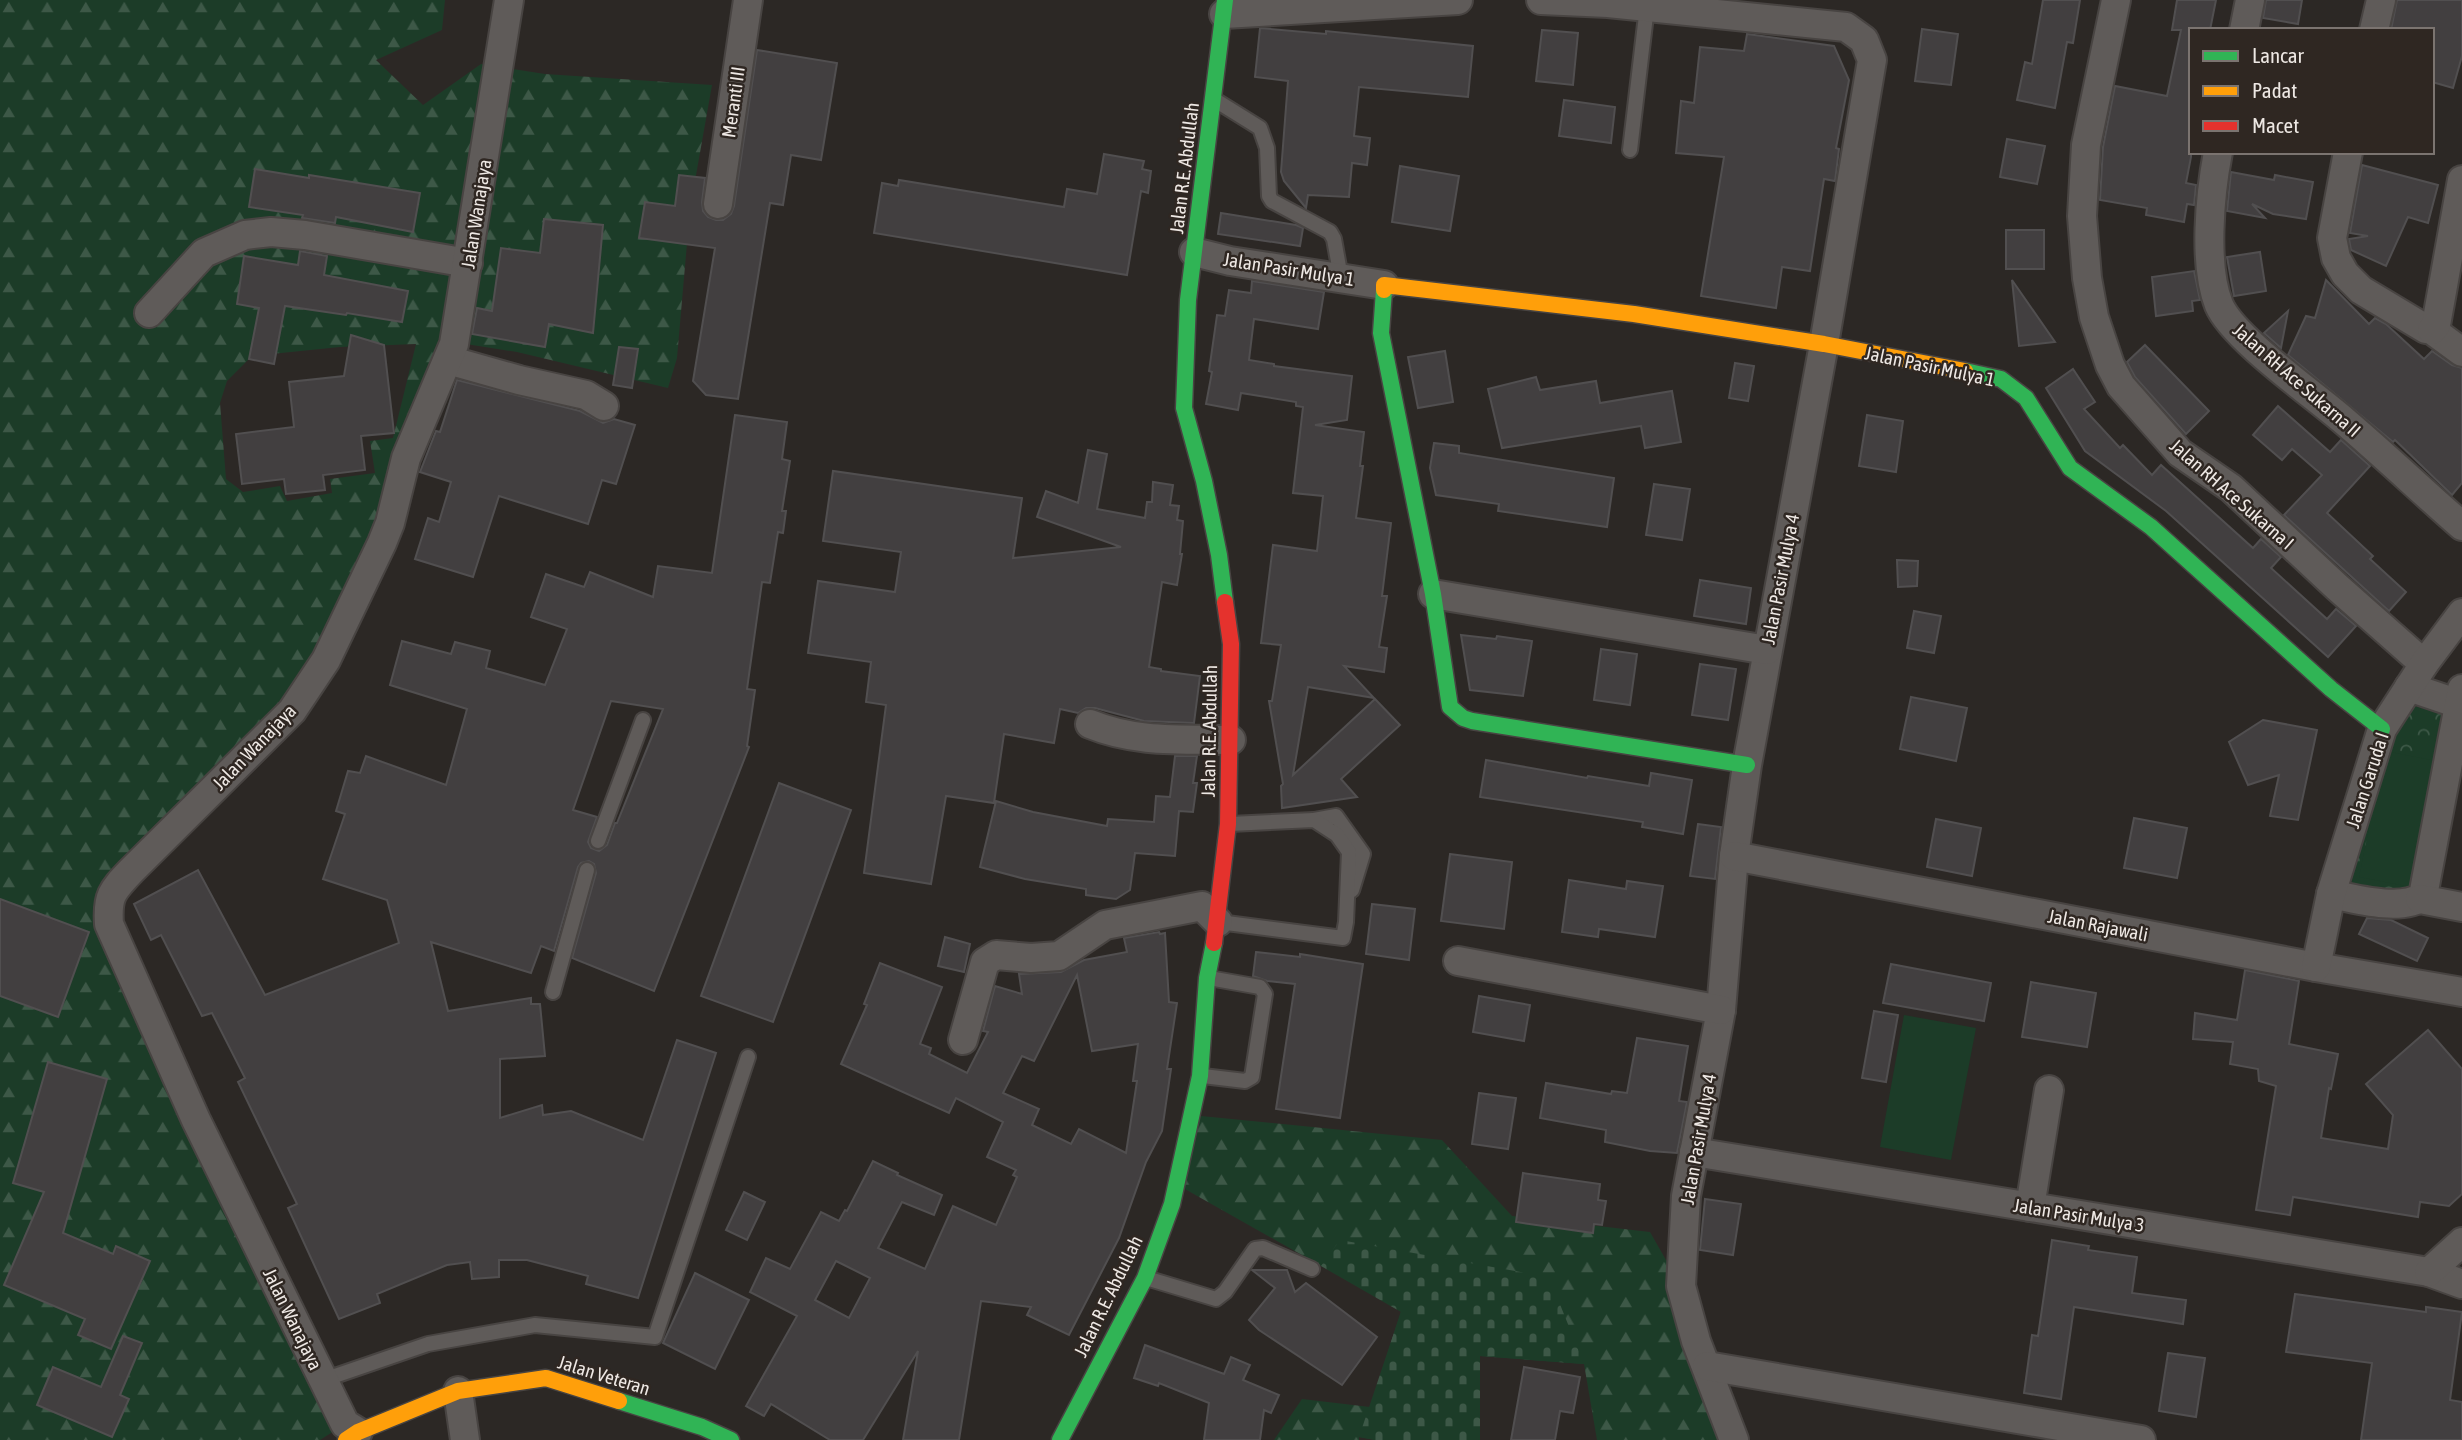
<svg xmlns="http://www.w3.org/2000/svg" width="2462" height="1440" font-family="'Asap Condensed',sans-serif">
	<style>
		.forest { fill: url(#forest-firs); fill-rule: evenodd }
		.cemetery { fill: url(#cemetery-stones) }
		.park { fill: url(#park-crowns) }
		.pitch { fill: #1c3c28 }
		.building { fill: #423f40; stroke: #514f50; stroke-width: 2; fill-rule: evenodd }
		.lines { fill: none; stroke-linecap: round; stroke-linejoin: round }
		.lane-casing { stroke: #484442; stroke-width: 18 }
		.street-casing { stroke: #484442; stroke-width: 32 }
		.fast-casing { stroke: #484442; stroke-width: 19 }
		.slow-casing { stroke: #484442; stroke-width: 19 }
		.jam-casing { stroke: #484442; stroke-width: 19 }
		.lane { stroke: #5f5b59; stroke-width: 14 }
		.street { stroke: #5f5b59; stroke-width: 28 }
		.fast { stroke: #30b455; stroke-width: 16 }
		.slow { stroke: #ff9f0a; stroke-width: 16 }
		.jam { stroke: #e5322d; stroke-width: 16 }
		.labels { text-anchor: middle; stroke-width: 5; stroke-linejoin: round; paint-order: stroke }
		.street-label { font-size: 19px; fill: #eee8e4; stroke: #2f2722 }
	</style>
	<defs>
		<pattern id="forest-firs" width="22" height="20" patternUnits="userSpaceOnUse" patternTransform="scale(1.75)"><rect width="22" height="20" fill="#1c3c28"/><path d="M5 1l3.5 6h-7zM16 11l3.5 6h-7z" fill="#3d5847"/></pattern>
		<pattern id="cemetery-stones" width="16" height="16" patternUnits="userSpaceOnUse" patternTransform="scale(1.75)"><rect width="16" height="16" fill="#1c3c28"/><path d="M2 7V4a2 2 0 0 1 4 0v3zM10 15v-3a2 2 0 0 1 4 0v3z" fill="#3d5847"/></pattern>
		<pattern id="park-crowns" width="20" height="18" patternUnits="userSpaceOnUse" patternTransform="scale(1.75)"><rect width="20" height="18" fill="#1c3c28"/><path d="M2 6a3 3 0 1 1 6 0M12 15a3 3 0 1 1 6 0" fill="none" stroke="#3d5847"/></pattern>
	</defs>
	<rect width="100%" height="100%" fill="#2c2825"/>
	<g class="forest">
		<path d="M 0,0 L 445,0 L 442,30 L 376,60 L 423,105 L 481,64 L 545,74 L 712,85 L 690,209 L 677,358 L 668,388 L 517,352 L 466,344 L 390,523 L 292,711 L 107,905 L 345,1424 L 320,1440 L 0,1440 ZM 416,344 L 393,438 L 370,441 L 375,473 L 330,479 L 332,493 L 287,501 L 280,486 L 243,492 L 226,479 L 220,403 L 227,381 L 252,356 L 340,347 ZM 48,1063 L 106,1079 L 13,1183 ZM 32,1220 L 63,1310 L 4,1284 ZM 116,1247 L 111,1349 L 78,1334 ZM 123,1336 L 141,1343 L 104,1382 ZM 54,1367 L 128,1399 L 37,1405 Z"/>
		<polygon points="1191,1115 1442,1140 1512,1216 1650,1232 1682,1288 1735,1440 1597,1440 1584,1364 1480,1356 1480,1440 1375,1440 1359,1437 1359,1440 1274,1440 1302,1399 1370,1407 1401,1311 1176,1184"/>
	</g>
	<polygon class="cemetery" points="1340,1240 1549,1277 1584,1364 1480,1356 1480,1440 1375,1440 1359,1437 1401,1312 1321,1266"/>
	<polygon class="park" points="2411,705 2454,718 2416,896 2350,892 2363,812 2387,730"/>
	<g class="pitch">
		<polygon points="2385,751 2442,762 2416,888 2359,877"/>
		<polygon points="1904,1015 1976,1028 1951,1160 1880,1147"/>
	</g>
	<g class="building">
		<polygon points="2043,0 2080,0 2073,43 2067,42 2055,108 2017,100 2025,62 2032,64"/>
		<polygon points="2177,0 2216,0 2210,30 2191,30 2191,157 2186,183 2196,185 2194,205 2187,204 2184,222 2146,215 2147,208 2100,200 2103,147 2115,86 2167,96 2181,30 2172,30"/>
		<polygon points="2266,0 2302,0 2298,24 2263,18"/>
		<polygon points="2397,0 2462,0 2462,56 2453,88 2432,82 2432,30 2391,30"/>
		<polygon points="1260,28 1326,34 1326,31 1473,46 1468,97 1359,87 1354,136 1370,138 1367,165 1352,163 1349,197 1308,195 1306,208 1284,181 1281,172 1288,81 1255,77"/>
		<polygon points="1922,29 1958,34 1951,85 1915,81"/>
		<polygon points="1542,30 1578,33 1573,85 1536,81"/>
		<polygon points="1747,34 1834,46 1849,80 1836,148 1839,149 1835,181 1824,179 1810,271 1782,267 1776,308 1701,296 1724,157 1676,153 1681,101 1694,103 1700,47 1744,51"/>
		<polygon points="757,50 837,63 821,160 791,155 783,205 770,203 738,399 706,395 693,381 715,248 639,238 645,202 675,206 679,175 705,178 702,202 703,211 708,217 716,220 723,220 731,214 734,206"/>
		<polygon points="1564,100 1615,107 1611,143 1559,136"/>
		<polygon points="2007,139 2045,146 2037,184 2000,177"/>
		<polygon points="1104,154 1144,161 1142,169 1151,171 1148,193 1141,191 1127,275 874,233 882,183 898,186 899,180 1064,207 1067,189 1097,194"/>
		<polygon points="2362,165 2438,185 2428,223 2408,217 2386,266 2351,250 2349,239 2368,236 2350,233"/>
		<polygon points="1400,166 1459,176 1450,231 1392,222"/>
		<polygon points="255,169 309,178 309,175 420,193 413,232 336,217 335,223 302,218 303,215 249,207"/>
		<polygon points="2231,172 2274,180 2275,175 2313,182 2306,219 2273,214 2252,204 2265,218 2227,211"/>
		<polygon points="1221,213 1296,225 1303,228 1300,246 1218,234"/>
		<polygon points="544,219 603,225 593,333 549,324 545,347 472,334 477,308 492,311 501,248 540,253"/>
		<rect x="2006" y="230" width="38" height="39"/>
		<polygon points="300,251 327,256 324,275 408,291 402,322 347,313 346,315 285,306 274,364 249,359 259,308 237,304 244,256 298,265"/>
		<polygon points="2260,252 2266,291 2234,296 2227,257"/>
		<polygon points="2194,271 2200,300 2192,301 2193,311 2156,316 2152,277"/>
		<polygon points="2012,280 2055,342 2019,346"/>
		<polygon points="2326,280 2369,324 2375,318 2386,324 2424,359 2432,351 2452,365 2462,368 2462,483 2452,495 2395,440 2393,442 2288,355 2306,316 2315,318"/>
		<polygon points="1252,281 1324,292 1318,329 1254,319 1249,360 1274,364 1274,366 1352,376 1347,420 1315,425 1364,432 1360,466 1363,466 1356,518 1391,523 1382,596 1387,596 1379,647 1387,648 1384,672 1344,666 1374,698 1308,687 1293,775 1375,699 1400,725 1341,779 1357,797 1282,808 1281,786 1283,784 1269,701 1272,701 1281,645 1261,643 1273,545 1317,551 1323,496 1293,493 1303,407 1296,406 1296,402 1241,393 1238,410 1206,404 1212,372 1209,371 1217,315 1225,316 1229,290 1251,293"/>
		<polygon points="2288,311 2281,348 2264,333"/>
		<polygon points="351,335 384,345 394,433 361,436 365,470 323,475 325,490 286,494 284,479 242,484 236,434 294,427 289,382 344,376"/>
		<polygon points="2145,345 2209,411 2186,434 2135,377 2127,362"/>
		<polygon points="619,347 638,349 632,388 613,385"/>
		<polygon points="1445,351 1453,402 1418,408 1408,357"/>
		<polygon points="1735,363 1754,366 1748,401 1729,398"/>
		<polygon points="2073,369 2095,402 2084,409 2120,448 2123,445 2152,475 2161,465 2253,548 2261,539 2281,557 2271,568 2327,619 2336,609 2356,626 2328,657 2166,511 2085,451 2046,388"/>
		<polygon points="1536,377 1540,390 1596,381 1600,403 1672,391 1681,442 1645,448 1641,426 1502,448 1488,389"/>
		<polygon points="457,380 580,411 603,423 614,419 635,425 616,484 602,480 588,524 499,496 473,577 415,559 428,518 439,522 451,482 420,472 436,431 440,432"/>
		<polygon points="2278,406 2330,452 2341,440 2370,466 2327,513 2373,556 2370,559 2406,592 2389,611 2284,515 2322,475 2292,449 2282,460 2253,435"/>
		<path d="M 735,415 L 787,422 L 782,459 L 790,461 L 782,511 L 786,511 L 783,533 L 778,532 L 770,583 L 762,582 L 747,689 L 755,690 L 747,746 L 749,747 L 654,991 L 572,958 L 596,873 L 594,864 L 589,861 L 581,863 L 578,867 L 554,951 L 541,946 L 531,973 L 431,942 L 448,1011 L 531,998 L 531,1004 L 540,1004 L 545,1056 L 500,1059 L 500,1118 L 542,1105 L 543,1115 L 571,1111 L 643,1140 L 677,1040 L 716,1053 L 638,1298 L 586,1284 L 588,1276 L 527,1260 L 499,1260 L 499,1277 L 472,1279 L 470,1262 L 447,1265 L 377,1294 L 380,1303 L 339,1319 L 288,1208 L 297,1204 L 238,1082 L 245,1078 L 212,1013 L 202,1016 L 161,935 L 151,940 L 134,904 L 198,870 L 265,995 L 399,943 L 387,900 L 323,879 L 345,814 L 336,811 L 348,771 L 360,773 L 366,756 L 446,785 L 467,709 L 390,685 L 402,641 L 451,654 L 455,642 L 490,651 L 486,668 L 545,685 L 567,629 L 531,617 L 546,574 L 584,587 L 590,572 L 653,597 L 658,566 L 712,573 ZM 611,701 L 663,709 L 617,823 L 615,823 L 607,845 L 599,851 L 591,848 L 588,842 L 597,817 L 573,810 Z"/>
		<polygon points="1867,415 1903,421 1896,472 1859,466"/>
		<polygon points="1434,443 1459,446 1459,453 1614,478 1607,527 1498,511 1499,504 1436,495 1430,468"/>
		<polygon points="1088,450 1107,454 1097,509 1145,518 1147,502 1152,502 1153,482 1173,485 1170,505 1179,506 1177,520 1183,521 1180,554 1182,554 1177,585 1162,582 1149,667 1161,669 1161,671 1200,676 1194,723 1144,721 1095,708 1086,708 1078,713 1060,709 1054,743 1004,734 994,803 946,796 931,884 864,873 886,705 866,702 871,662 808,653 818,581 895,592 901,552 823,541 833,471 1022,498 1013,558 1121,547 1037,517 1046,491 1078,503"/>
		<polygon points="1654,484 1690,489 1682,540 1646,535"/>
		<polygon points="1897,560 1918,561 1917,586 1898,587"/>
		<polygon points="1700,580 1751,588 1746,624 1694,616"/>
		<polygon points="1914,611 1941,616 1934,653 1907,648"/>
		<polygon points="1461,635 1496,639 1497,636 1532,641 1523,696 1470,690"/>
		<polygon points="1601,649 1637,654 1630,705 1594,700"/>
		<polygon points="1700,664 1736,669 1728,720 1692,715"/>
		<polygon points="1911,697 1967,708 1956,761 1900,749"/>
		<polygon points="2263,720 2317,730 2298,820 2270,816 2279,775 2248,785 2229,742"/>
		<polygon points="1175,756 1197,756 1193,783 1197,783 1193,812 1179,811 1175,856 1135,853 1130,890 1116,899 1086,895 1086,889 1025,879 980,867 996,801 1033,812 1107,826 1108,819 1154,822 1156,796 1170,797"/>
		<polygon points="1486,760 1587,778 1588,776 1649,786 1651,773 1692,780 1683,834 1642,827 1643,822 1480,797"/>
		<polygon points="779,783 851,810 773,1022 701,996"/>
		<polygon points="2134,818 2187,828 2177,878 2124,868"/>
		<polygon points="1936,819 1981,828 1972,876 1927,867"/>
		<polygon points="1698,824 1721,827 1715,879 1690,876"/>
		<polygon points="1450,854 1512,862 1504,929 1441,921"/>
		<polygon points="1569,880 1626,889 1627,881 1663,886 1655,937 1599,929 1598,937 1562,932"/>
		<polygon points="0,899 89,932 58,1017 0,996"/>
		<polygon points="1372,904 1415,909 1409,960 1366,954"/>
		<polygon points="2367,918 2391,920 2428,938 2417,961 2359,934"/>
		<path d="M 1159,932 L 1160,934 L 1165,933 L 1169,1002 L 1177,1003 L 1167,1069 L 1171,1069 L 1162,1131 L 1146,1162 L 1119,1238 L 1069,1335 L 1027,1315 L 1031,1307 L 981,1301 L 959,1440 L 903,1440 L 918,1351 L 863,1440 L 830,1440 L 771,1404 L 764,1416 L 746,1406 L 797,1316 L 750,1292 L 766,1258 L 790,1269 L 821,1212 L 839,1221 L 845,1210 L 847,1211 L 873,1161 L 898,1173 L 897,1175 L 942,1195 L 934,1215 L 902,1202 L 878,1248 L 925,1269 L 953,1206 L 996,1225 L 1017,1177 L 1013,1175 L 1016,1170 L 987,1157 L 1003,1122 L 956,1098 L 949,1113 L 841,1064 L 867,1005 L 864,1004 L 880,963 L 942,987 L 920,1044 L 931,1048 L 929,1054 L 967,1073 L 988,1032 L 983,1031 L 995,986 L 1022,994 L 1019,974 L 1061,972 L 1084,960 L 1127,952 L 1124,938 ZM 1077,975 L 1092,1051 L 1138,1044 L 1133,1081 L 1137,1081 L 1126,1153 L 1079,1129 L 1071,1144 L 1032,1125 L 1039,1109 L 1003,1093 L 1022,1056 L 1034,1061 ZM 836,1261 L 870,1278 L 849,1318 L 815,1300 Z"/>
		<polygon points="945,937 970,944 964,972 938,966"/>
		<polygon points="1256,952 1300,957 1300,954 1363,964 1340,1118 1276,1109 1295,984 1267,981 1253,976"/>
		<polygon points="1891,964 1991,983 1984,1021 1883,1003"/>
		<polygon points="2245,970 2299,981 2289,1044 2338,1054 2331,1089 2329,1088 2321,1138 2388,1149 2393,1115 2366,1084 2428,1030 2462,1069 2462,1194 2449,1206 2420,1202 2418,1217 2293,1197 2290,1215 2256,1210 2276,1086 2259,1081 2258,1069 2230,1064 2233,1042 2193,1039 2195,1013 2237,1020"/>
		<polygon points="2031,982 2096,993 2087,1047 2022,1037"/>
		<polygon points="1479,996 1530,1005 1524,1041 1473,1032"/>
		<polygon points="1874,1011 1898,1015 1886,1082 1862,1078"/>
		<polygon points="1637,1038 1688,1046 1679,1101 1687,1102 1677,1153 1650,1151 1605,1142 1606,1130 1540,1118 1546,1083 1611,1094 1612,1091 1627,1093"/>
		<polygon points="48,1062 107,1079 63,1233 113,1254 116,1246 150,1261 111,1349 78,1335 85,1319 4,1285 44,1192 13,1183"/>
		<polygon points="1479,1093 1516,1098 1508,1149 1472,1144"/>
		<polygon points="1523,1173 1600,1184 1598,1200 1606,1201 1602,1225 1594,1224 1593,1233 1516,1222"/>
		<polygon points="744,1192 765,1202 747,1240 726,1230"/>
		<polygon points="1705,1199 1741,1204 1733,1255 1700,1250"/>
		<polygon points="2052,1240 2089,1246 2088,1250 2137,1257 2132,1293 2186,1300 2183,1324 2074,1307 2061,1399 2024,1393 2032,1335 2038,1336"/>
		<polygon points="1252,1270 1287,1270 1295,1292 1306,1283 1377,1337 1342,1385 1259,1330 1249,1320 1275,1288"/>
		<polygon points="695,1273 749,1300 715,1369 663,1343"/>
		<polygon points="2295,1294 2426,1312 2426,1307 2462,1312 2450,1400 2462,1402 2462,1440 2361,1440 2372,1363 2286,1352"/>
		<polygon points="123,1336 142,1343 120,1395 129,1399 112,1437 37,1405 53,1367 101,1387"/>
		<polygon points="1145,1345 1224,1374 1231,1357 1250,1365 1243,1380 1279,1395 1271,1413 1264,1410 1260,1440 1204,1440 1209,1403 1159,1383 1158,1386 1134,1378"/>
		<polygon points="2168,1353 2205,1358 2196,1417 2159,1411"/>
		<polygon points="1524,1367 1580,1377 1573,1413 1560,1411 1555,1440 1511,1440"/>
	</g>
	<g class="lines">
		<defs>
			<g id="lane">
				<polyline points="1215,100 1260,128 1267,148 1269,196 1272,201 1330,232 1334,239 1341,278"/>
				<polyline points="1630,150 1647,7"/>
				<polyline points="1314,820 1336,816 1363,854 1352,890"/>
				<polyline points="598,841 643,720"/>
				<polyline points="1219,922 1343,938 1346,922 1349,852 1337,835 1314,820 1230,824"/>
				<polyline points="553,992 587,870"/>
				<polyline points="1203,1076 1245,1081 1252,1077 1265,994 1260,987 1209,978"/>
				<polyline points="1146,1278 1216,1299 1225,1292 1255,1249 1263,1248 1312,1269"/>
				<polyline points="323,1380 428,1344 535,1325 655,1337 748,1057"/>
			</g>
			<g id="street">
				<polyline points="1541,0 1608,3 1846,27 1864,40 1872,60 1824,344 1747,765 1734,856 1721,1010 1686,1196 1681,1286 1696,1341 1734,1440"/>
				<polyline points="2116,0 2086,145 2082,216 2087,278 2094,317 2110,365 2121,386 2180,453 2231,488 2337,587 2424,664"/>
				<polyline points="1224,14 1458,0"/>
				<polyline points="2244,30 2250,0"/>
				<polyline points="2374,30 2381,0"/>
				<path d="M 2218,152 C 2210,194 2203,265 2219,305 C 2233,338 2313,394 2343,420 C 2383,454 2422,491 2462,526"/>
				<polyline points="2348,152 2332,238 2336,258 2345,274 2361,290 2426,329 2432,330 2462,352"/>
				<polyline points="718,204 748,0"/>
				<polyline points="1194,252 1230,261 1384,285"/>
				<polyline points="149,313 204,253 245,235 271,232 305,235 468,263"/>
				<polyline points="2432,330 2436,325 2462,180"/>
				<polyline points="448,360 519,380 586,395 604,406"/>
				<polyline points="1433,594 1767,650"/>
				<polyline points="2409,687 2459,704"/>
				<path d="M 1090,724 C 1136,743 1182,739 1231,740"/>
				<polyline points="1734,856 2316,967 2462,992"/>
				<path d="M 2331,894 C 2355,899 2402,912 2423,896 L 2462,689"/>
				<polyline points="2420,899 2462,907"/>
				<polyline points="1458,961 1721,1010"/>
				<polyline points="2316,967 2331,894 2382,729 2424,664 2462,613"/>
				<polyline points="963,1040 985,962 996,955 1031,958 1059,956 1105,925 1202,906 1218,922"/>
				<polyline points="1694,1152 2429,1272 2462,1284"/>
				<polyline points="2030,1207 2049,1090"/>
				<polyline points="2429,1272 2462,1242"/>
				<polyline points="1707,1366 2141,1440"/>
				<polyline points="458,1391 465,1440"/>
				<path d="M 358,1432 L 345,1424 L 196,1120 L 109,924 C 107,896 112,891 131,871 L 292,711 L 326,660 L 382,543 L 390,523 L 406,458 L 454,344 L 509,0"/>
			</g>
			<g id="fast">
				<polyline points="1225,0 1188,300 1184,408 1204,481 1219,555 1225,602"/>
				<polyline points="1384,290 1381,333 1433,594 1450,707 1463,718 1472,721 1747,765"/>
				<polyline points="1965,371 2001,379 2026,398 2070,468 2151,527 2331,689 2382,729"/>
				<polyline points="619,1401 702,1427 731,1440"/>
				<polyline points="1060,1440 1145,1278 1172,1204 1200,1076 1207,978 1214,943"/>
			</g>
			<g id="slow">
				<polyline points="1384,290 1384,285 1634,314 1824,344 1965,371"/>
				<polyline points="346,1440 358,1432 458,1391 546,1378 619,1401"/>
			</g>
			<polyline id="jam" points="1214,943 1228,824 1231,644 1225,602"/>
		</defs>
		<use href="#lane" class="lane-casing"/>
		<use href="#street" class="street-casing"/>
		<use href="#fast" class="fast-casing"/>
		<use href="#slow" class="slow-casing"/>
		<use href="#jam" class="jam-casing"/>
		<use href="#lane" class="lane"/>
		<use href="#street" class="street"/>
		<use href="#fast" class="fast"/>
		<use href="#slow" class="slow"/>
		<use href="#jam" class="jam"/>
	</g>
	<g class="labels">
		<g class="street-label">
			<text transform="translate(733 102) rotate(-82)" y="7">Meranti III</text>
			<text transform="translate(1184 168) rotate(-83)" y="7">Jalan R.E. Abdullah</text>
			<text transform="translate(476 214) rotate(-81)" y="7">Jalan Wanajaya</text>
			<text transform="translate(1289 269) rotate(9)" y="7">Jalan Pasir Mulya 1</text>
			<text transform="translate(1930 366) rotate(12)" y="7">Jalan Pasir Mulya 1</text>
			<text transform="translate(2297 380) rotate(41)" y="7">Jalan RH Ace Sukarna II</text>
			<text transform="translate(2232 494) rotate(41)" y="7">Jalan RH Ace Sukarna I</text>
			<text transform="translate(1780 579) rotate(-79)" y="7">Jalan Pasir Mulya 4</text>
			<text transform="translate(1209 731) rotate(-89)" y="7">Jalan R.E. Abdullah</text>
			<text transform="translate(254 747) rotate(-46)" y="7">Jalan Wanajaya</text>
			<text transform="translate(2367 780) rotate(-72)" y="7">Jalan Garuda I</text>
			<text transform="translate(2098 925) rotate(11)" y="7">Jalan Rajawali</text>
			<text transform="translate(1698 1139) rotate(-80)" y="7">Jalan Pasir Mulya 4</text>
			<text transform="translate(2079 1215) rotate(9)" y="7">Jalan Pasir Mulya 3</text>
			<text transform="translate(1108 1296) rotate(-64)" y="7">Jalan R.E. Abdullah</text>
			<text transform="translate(293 1319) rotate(64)" y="7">Jalan Wanajaya</text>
			<text transform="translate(604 1375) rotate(17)" y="7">Jalan Veteran</text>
		</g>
	</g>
	<rect x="2189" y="28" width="245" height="126" fill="#2f2722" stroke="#7b7470" stroke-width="2"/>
	<rect x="2203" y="51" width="35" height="10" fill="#30b455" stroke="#7b7470" stroke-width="2"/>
	<text x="2252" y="63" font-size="21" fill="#eee8e4">Lancar</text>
	<rect x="2203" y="86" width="35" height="10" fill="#ff9f0a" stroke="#7b7470" stroke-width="2"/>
	<text x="2252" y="98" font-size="21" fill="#eee8e4">Padat</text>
	<rect x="2203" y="121" width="35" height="10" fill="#e5322d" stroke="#7b7470" stroke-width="2"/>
	<text x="2252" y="133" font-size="21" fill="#eee8e4">Macet</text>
</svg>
